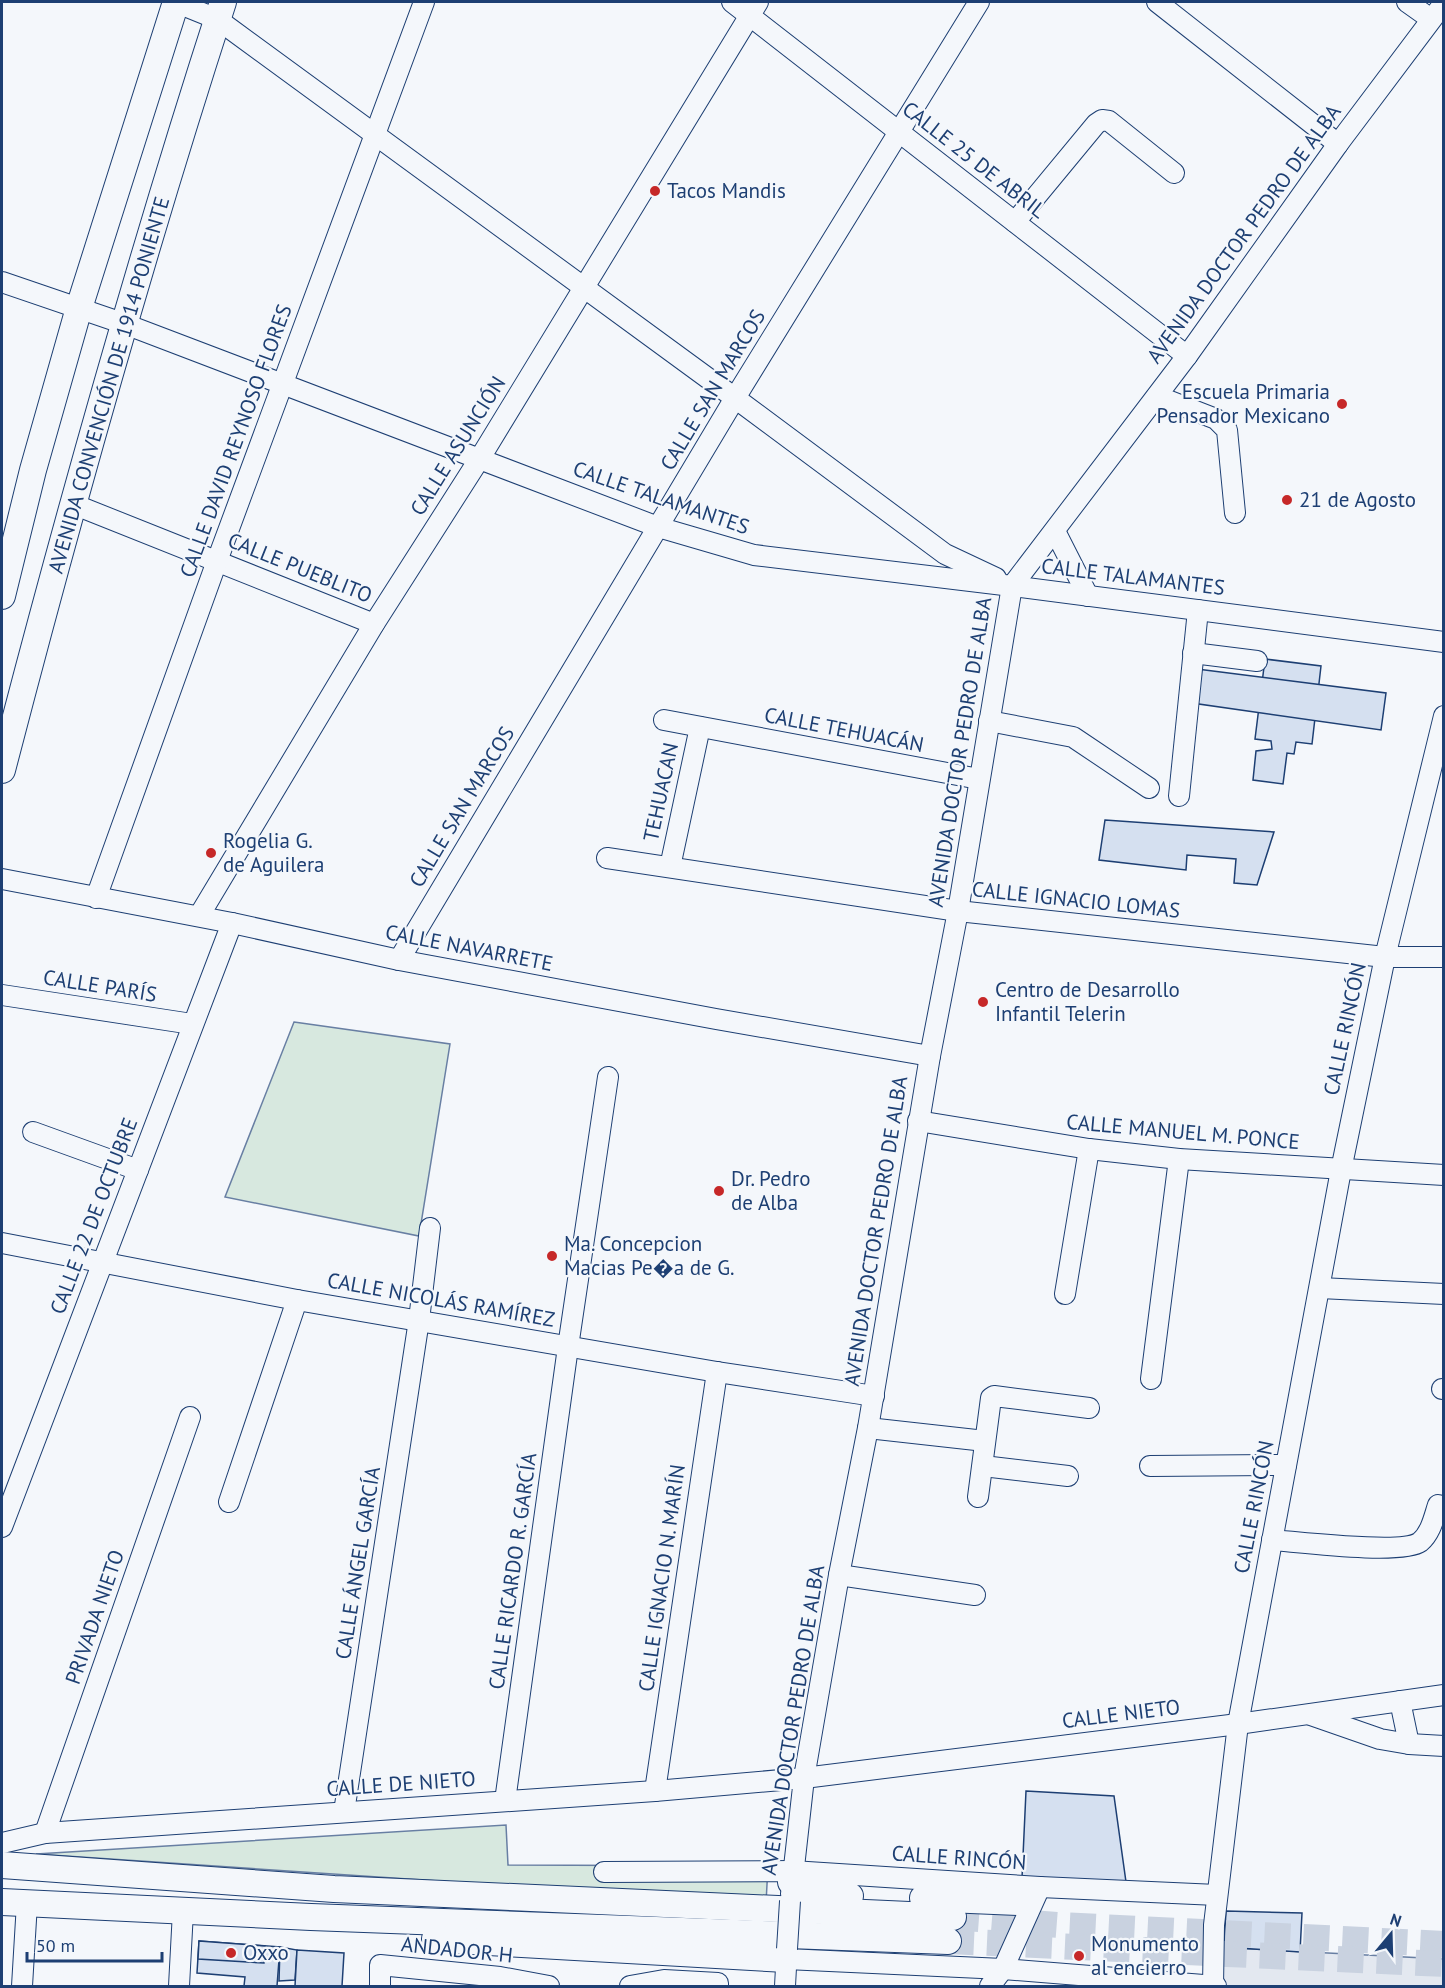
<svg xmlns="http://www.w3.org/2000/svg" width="1445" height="1988" font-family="'PT Sans',sans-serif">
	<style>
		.green { fill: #d7e8df; stroke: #687fa3; stroke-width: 1.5 }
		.parking { fill: #e3e8f0; stroke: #687fa3; stroke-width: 1.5 }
		.building { fill: #d5e0f0; stroke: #1d3f73; stroke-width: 1.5 }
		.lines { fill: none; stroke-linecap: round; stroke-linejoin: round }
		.major-tunnel { stroke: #c9d2e0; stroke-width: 26; stroke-dasharray: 26 13; stroke-linecap: butt }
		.minor-casing { stroke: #1d3f73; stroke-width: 22 }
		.major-casing { stroke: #1d3f73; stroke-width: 28 }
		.minor { stroke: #f4f7fb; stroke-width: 20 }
		.major { stroke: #f4f7fb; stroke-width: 26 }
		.minor-bridge-casing { stroke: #1d3f73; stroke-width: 22; stroke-linecap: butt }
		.minor-bridge { stroke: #f4f7fb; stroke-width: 20 }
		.poi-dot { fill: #c62828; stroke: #f4f7fb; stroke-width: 2 }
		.labels { text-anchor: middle; stroke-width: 4.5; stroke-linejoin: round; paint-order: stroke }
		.street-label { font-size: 21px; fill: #1d3f73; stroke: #f4f7fb }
		.poi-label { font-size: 21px; fill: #1d3f73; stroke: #f4f7fb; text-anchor: start }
	</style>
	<rect width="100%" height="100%" fill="#f4f7fb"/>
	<g class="green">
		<polygon points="294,1022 450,1044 419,1236 225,1197"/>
		<polygon points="506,1825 508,1865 768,1866 766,1903 36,1854"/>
	</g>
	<polygon class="parking" points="1213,1947 1443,1959 1443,1986 1213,1986"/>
	<g class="building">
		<polygon points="1265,659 1321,666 1312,744 1296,742 1294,754 1287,753 1283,784 1253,780 1256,751 1272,749 1271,741 1255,739"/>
		<polygon points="1197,669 1386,693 1381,730 1192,703"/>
		<polygon points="1105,820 1274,832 1257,885 1234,883 1236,859 1187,855 1186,870 1099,860"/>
		<polygon points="1026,1791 1114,1796 1126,1882 1022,1878"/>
		<polygon points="1226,1911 1302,1913 1300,1952 1224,1947"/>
		<polygon points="199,1941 280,1947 277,1986 244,1986 245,1977 197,1973"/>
		<polygon points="199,1941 265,1946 264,1963 198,1959"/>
		<polygon points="280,1947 297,1950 295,1980 279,1981"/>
		<polygon points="297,1950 344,1953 342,1986 295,1986"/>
	</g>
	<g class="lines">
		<g class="major-tunnel">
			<polyline points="953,1917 1058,1925 1444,1944"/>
			<polyline points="948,1941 1444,1964"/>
		</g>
		<defs>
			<g id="minor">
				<polyline points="175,2 217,19 735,398 945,554 996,578"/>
				<polyline points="732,2 1187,356"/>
				<polyline points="1157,2 1338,144"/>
				<polyline points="1407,2 1431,19"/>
				<polyline points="1015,222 1096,124 1102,120 1109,121 1174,173"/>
				<polyline points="2,282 125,324 658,527 754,555 1012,586 1444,642"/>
				<polyline points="1157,396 1216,419 1227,430 1235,513"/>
				<polyline points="73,504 374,624"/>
				<polyline points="1055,531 1088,596"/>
				<polyline points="1193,653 1257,661"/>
				<polyline points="664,720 979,779"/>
				<polyline points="989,721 1073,737 1149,788"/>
				<polyline points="1179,796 1198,610"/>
				<polyline points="607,858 958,911 1385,957 1444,957"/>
				<polyline points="670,867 700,727"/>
				<polyline points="2,879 232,923 399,960 716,1019 930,1056"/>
				<polyline points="96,898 217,561 424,2"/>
				<polyline points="199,916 374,624 480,458 758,2"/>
				<polyline points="399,960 735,398 979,2"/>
				<polyline points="2,995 192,1024"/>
				<polyline points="918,1121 1089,1149 1179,1159 1444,1175"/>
				<polyline points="33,1132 138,1170"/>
				<polyline points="2,1243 297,1300 717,1372 874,1396"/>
				<polyline points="1320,1288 1444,1294"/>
				<polyline points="1065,1294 1089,1149"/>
				<polyline points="1151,1379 1179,1159"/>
				<polyline points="1442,1389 1444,1389"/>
				<polyline points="868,1428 985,1441"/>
				<polyline points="983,1466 1068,1476"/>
				<polyline points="1150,1466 1286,1465"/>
				<polyline points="978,1497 991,1398 994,1396 1089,1408"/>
				<polyline points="229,1502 297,1300"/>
				<polyline points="2,1527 232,923"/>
				<path d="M 1272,1540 C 1299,1542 1402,1555 1420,1542 C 1431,1533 1434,1517 1438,1505"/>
				<polyline points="839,1575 975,1595"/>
				<polyline points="1400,1701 1409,1744"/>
				<polyline points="1311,1715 1380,1739 1409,1744 1444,1746"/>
				<polyline points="655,1791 717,1372"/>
				<polyline points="505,1801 568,1347 608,1077"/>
				<polyline points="344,1812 419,1320 430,1228"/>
				<polyline points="45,1833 190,1417"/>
				<polyline points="2,1843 45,1833 655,1791 804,1778 1238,1724 1444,1695"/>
				<polyline points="604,1872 792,1871 1040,1887 1217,1895"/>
				<polyline points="791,1894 804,1778 839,1575 868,1428 930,1056 958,911 1012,586 1187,356 1338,144 1444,3"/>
				<polyline points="786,1959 1003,1969 1216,1986"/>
				<polyline points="22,1986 27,1903"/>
				<polyline points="179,1986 183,1911"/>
				<polyline points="380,1986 380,1965 500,1977 549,1986"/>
				<polyline points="630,1986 664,1980 718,1983 718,1986"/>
				<polyline points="785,1986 787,1949"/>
				<polyline points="990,1986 1003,1969 1040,1887"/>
				<polyline points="1213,1986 1214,1925 1238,1724 1341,1170 1385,957 1444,716"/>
			</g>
			<g id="major">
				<polyline points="2,596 33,470 79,308 176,2"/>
				<path d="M 2,770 C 69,512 141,255 223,2"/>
				<polyline points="2,1865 334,1889 953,1917"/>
				<path d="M 791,1882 C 811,1893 828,1895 850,1896"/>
				<polyline points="923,1898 1018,1902"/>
				<polyline points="2,1902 311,1917 948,1941"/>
				<polyline points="435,1939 786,1959"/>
			</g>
		</defs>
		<use href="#minor" class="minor-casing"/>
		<use href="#major" class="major-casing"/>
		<use href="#minor" class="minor"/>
		<use href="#major" class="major"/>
		<defs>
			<polyline id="minor-bridge" points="787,1949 790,1901"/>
		</defs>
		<use href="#minor-bridge" class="minor-bridge-casing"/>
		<use href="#minor-bridge" class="minor-bridge"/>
	</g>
	<g class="poi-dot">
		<circle cx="655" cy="191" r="6"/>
		<circle cx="1342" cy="404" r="6"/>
		<circle cx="1287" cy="500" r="6"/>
		<circle cx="211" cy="853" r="6"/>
		<circle cx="983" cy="1002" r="6"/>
		<circle cx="719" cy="1191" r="6"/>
		<circle cx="552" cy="1256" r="6"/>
		<circle cx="231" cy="1953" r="6"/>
		<circle cx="1079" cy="1956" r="6"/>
	</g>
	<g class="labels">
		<g class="street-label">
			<text transform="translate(974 160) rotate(38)" y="7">CALLE 25 DE ABRIL</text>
			<text transform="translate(1244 234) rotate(-54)" y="7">AVENIDA DOCTOR PEDRO DE ALBA</text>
			<text transform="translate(109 385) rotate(-74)" y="7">AVENIDA CONVENCIÓN DE 1914 PONIENTE</text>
			<text transform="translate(713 390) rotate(-59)" y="7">CALLE SAN MARCOS</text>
			<text transform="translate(236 441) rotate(-70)" y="7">CALLE DAVID REYNOSO FLORES</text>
			<text transform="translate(458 446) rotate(-58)" y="7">CALLE ASUNCIÓN</text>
			<text transform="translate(661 498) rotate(19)" y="7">CALLE TALAMANTES</text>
			<text transform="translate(300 568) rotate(22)" y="7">CALLE PUEBLITO</text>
			<text transform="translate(1133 577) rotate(7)" y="7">CALLE TALAMANTES</text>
			<text transform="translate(844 730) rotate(11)" y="7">CALLE TEHUACÁN</text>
			<text transform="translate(960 752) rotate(-81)" y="7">AVENIDA DOCTOR PEDRO DE ALBA</text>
			<text transform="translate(661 792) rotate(-78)" y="7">TEHUACAN</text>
			<text transform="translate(462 807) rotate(-59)" y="7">CALLE SAN MARCOS</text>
			<text transform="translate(1076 900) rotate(6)" y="7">CALLE IGNACIO LOMAS</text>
			<text transform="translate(469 948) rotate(11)" y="7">CALLE NAVARRETE</text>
			<text transform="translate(100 986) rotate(9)" y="7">CALLE PARÍS</text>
			<text transform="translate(1345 1029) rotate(-78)" y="7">CALLE RINCÓN</text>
			<text transform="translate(1183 1132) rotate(5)" y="7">CALLE MANUEL M. PONCE</text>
			<text transform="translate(94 1216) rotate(-69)" y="7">CALLE 22 DE OCTUBRE</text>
			<text transform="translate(876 1231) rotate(-81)" y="7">AVENIDA DOCTOR PEDRO DE ALBA</text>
			<text transform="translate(441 1300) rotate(10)" y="7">CALLE NICOLÁS RAMÍREZ</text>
			<text transform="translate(1254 1507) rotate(-79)" y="7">CALLE RINCÓN</text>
			<text transform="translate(358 1563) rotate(-81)" y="7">CALLE ÁNGEL GARCÍA</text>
			<text transform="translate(513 1571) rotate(-82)" y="7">CALLE RICARDO R. GARCÍA</text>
			<text transform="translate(662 1578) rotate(-82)" y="7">CALLE IGNACIO N. MARÍN</text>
			<text transform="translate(95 1617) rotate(-71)" y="7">PRIVADA NIETO</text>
			<text transform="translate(1121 1714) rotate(-7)" y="7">CALLE NIETO</text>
			<text transform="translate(793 1720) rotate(-81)" y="7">AVENIDA DOCTOR PEDRO DE ALBA</text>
			<text transform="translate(401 1784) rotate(-4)" y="7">CALLE DE NIETO</text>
			<text transform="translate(959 1858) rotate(4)" y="7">CALLE RINCÓN</text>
			<text transform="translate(457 1950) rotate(6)" y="7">ANDADOR H</text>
		</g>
		<g class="poi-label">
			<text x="667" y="198">Tacos Mandis</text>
			<text x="1330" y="399" text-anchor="end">Escuela Primaria<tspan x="1330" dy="24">Pensador Mexicano</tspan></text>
			<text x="1299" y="507">21 de Agosto</text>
			<text x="223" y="848">Rogelia G.<tspan x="223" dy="24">de Aguilera</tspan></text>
			<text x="995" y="997">Centro de Desarrollo<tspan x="995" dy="24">Infantil Telerin</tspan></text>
			<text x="731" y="1186">Dr. Pedro<tspan x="731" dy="24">de Alba</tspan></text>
			<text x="564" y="1251">Ma. Concepcion<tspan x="564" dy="24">Macias Pe�a de G.</tspan></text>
			<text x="1091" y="1951">Monumento<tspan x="1091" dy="24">al encierro</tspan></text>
			<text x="243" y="1960">Oxxo</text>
		</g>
	</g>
	<rect width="1445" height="1988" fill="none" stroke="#1d3f73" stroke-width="6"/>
	<g transform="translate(1391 1934) rotate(19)" stroke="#f4f7fb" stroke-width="4.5" paint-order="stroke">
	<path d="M0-4.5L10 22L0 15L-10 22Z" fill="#1d3f73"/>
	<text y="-9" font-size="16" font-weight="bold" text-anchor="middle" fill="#1d3f73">N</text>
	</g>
	<path d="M27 1952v9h135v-9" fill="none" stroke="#1d3f73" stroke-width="3"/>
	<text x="36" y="1952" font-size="18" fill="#1d3f73" stroke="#f4f7fb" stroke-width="4.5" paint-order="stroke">50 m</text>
</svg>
